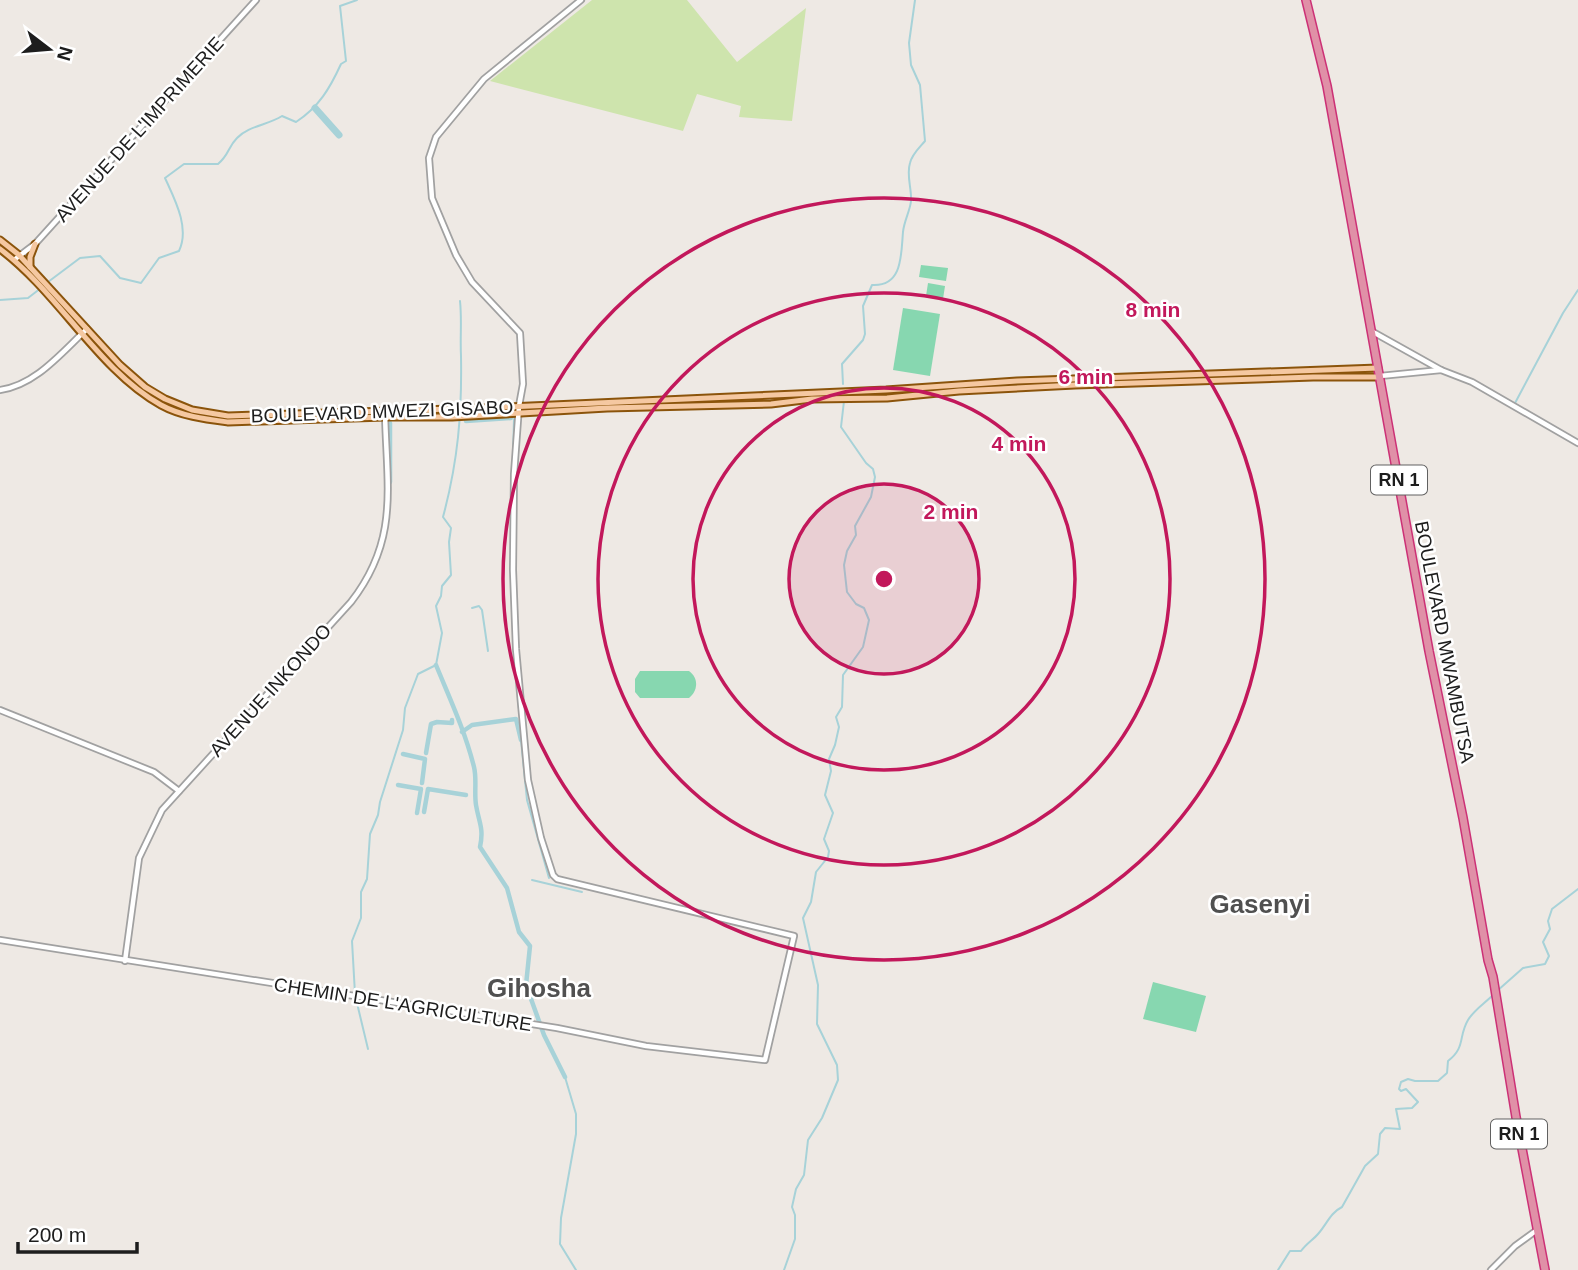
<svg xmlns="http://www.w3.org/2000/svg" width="1578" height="1270" font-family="Helvetica,sans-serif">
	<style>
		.grass { fill: #cee4ad }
		.pitch { fill: #87d7b0 }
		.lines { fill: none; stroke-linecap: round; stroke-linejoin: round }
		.stream { stroke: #a7d2d8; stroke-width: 2 }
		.canal { stroke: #a7d2d8; stroke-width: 4.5 }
		.river { stroke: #a7d2d8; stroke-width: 7 }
		.minor-casing { stroke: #a1a1a1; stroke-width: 8 }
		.major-casing { stroke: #8b540b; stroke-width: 9 }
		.highway-casing { stroke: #cc3176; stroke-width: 10 }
		.minor { stroke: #fff; stroke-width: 4.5 }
		.major { stroke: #f5c8a1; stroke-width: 5 }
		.highway { stroke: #e090a7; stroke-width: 7 }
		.ring { fill: none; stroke: #c2185b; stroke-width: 3.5 }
		.labels { text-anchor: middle; stroke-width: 5; stroke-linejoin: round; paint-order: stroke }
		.shield { fill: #fff; stroke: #616161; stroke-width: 2 }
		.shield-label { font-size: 18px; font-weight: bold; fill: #1d1d1d }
		.street-label { font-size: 19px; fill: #1d1d1d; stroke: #fff }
		.district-label { font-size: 26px; font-weight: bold; fill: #505050; stroke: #fff }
		.centre { fill: #c2185b; stroke: #fff; stroke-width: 3.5 }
		.ring-label { font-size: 21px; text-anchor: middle; font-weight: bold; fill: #c2185b; stroke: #fff; stroke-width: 5; stroke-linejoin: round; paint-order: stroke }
	</style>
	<rect width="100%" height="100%" fill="#eee9e4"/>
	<polygon class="grass" points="592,0 687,0 737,62 806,8 792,121 739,117 741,106 697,94 683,131 490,81"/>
	<g class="pitch">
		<polygon points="921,265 948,268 946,281 919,277"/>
		<polygon points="928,283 945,286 943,299 926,296"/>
		<polygon points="903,308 940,314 930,376 893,370"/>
		<path d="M 640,671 L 689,671 C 699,678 698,691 689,698 L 640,698 L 635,692 L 635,679 Z"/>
		<polygon points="1153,982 1206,996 1196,1032 1143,1019"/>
	</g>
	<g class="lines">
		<g class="stream">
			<path d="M 48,282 L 80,258 L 100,256 L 120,278 L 141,283 L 159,258 L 179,251 C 190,228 175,200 165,178 L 184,164 L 218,164 C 229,155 228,147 237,138 C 248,126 268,125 282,116 L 296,122 C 319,107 330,88 341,64 L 346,61 L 340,6 L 357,0"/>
			<polyline points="0,300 28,298 41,288"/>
			<path d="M 843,384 L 842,364 L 863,340 L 865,334 L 863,306 L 872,285 C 903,287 901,254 903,232 C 904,221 910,211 911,201 C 912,189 906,175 910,163 C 912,154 919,148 925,141 L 920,85 L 911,65 L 909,43 L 915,0"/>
			<polyline points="1514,405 1563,313 1578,290"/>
			<polyline points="513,456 514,419"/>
			<polyline points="511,574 513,624"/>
			<polyline points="472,608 479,606 482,610 488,651"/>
			<polyline points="517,682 519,709"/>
			<polyline points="521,740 527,800 549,878"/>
			<polyline points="532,880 582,892"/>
			<polyline points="1497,991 1523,968 1545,964 1549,956 1543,942 1550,929 1548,921 1552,909 1578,889"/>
			<path d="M 355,994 L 352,941 L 361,918 L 361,892 L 367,879 L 370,834 L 378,815 L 380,802 L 403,730 L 405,708 L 418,674 L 436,665 L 442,633 L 436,606 L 441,596 L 442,586 L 451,575 L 449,542 L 451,528 L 443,517 C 458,461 462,414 461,356 C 460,337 462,320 460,301"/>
			<polyline points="356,999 368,1049"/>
			<polyline points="565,1077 576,1114 576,1134 561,1218 560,1244 576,1270"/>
			<polyline points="784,1270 795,1239 795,1215 792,1207 796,1189 804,1175 808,1140 822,1118 838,1080 837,1065 817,1024 818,985 803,918 811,902 816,872 828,857 829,851 824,839 833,813 825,795 831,771 829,759 835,745 839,727 836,717 842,707 843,675 863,647 869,620 864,608 856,604 847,592 844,565 847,551 856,535 855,526 871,497 875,477 873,469 866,463 841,427 844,401"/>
			<path d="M 1278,1270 L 1290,1251 L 1301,1251 C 1307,1243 1313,1240 1318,1234 C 1327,1224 1330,1213 1342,1207 L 1365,1166 L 1378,1154 L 1380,1134 L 1385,1128 L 1400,1129 L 1396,1109 L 1412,1108 L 1418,1102 L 1406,1089 L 1401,1091 L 1399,1089 L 1401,1082 L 1408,1079 L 1415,1081 L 1438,1081 L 1447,1073 L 1448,1061 C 1466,1047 1458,1037 1468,1020 C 1474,1010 1485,1003 1493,995"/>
		</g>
		<g class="canal">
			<polyline points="466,421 511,418"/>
			<polyline points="390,482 390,423"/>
			<path d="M 436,665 C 450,699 465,731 474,767 C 477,779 474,792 476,805 C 479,823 484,828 480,847 L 507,888 L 519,932 L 530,946 L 526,985 L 544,1035 L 565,1077"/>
			<polyline points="462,732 472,725 516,719 521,740"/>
			<polyline points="426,753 431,724 437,722 452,723 452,720"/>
			<polyline points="403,754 425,759 422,783"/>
			<polyline points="398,785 421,789 417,813"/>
			<polyline points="424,812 428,789 466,795"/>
		</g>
		<polyline class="river" points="315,108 339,135"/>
		<defs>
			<g id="minor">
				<polyline points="14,260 35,244 256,0"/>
				<polyline points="1373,332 1441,370 1472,382 1578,443"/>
				<polyline points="1380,376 1441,370"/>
				<path d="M 0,390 C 36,385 62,352 87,329"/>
				<polyline points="0,710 154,772 179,791"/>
				<polyline points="0,940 557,1028 646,1046 765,1060 794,936 557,879 553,875 541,838 528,780 516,649 513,570 514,474 519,406 523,384 520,333 472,282 456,255 432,198 429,158 436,137 484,79 581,0"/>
				<path d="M 125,961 L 139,858 L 162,810 L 351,602 C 399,540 387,489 385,415"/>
				<polyline points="1491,1270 1515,1246 1537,1230"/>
			</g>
			<g id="major">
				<polyline points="0,240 19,255 120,365 145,387 165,399 192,410 228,416 483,408 886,390 1017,381 1378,368"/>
				<path d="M 0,249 C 58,292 99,371 161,405 C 181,416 205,419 228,422 L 385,417 L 452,417 L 607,408 L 771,404 L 812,399 L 887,398 L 959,391 L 1075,385 L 1313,377 L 1379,377"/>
				<polyline points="30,267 30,257 35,244"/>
			</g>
			<polyline id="highway" points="1306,0 1327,86 1429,651 1463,818 1488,960 1493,977 1516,1117 1545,1270"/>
		</defs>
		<use href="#minor" class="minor-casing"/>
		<use href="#major" class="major-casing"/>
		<use href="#highway" class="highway-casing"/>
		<use href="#minor" class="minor"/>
		<use href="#major" class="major"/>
		<use href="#highway" class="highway"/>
	</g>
	<circle cx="884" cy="579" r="95" fill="#c2185b" fill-opacity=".12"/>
	<g class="ring">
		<circle cx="884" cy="579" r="95"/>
		<circle cx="884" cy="579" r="191"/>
		<circle cx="884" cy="579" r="286"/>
		<circle cx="884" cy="579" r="381"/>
	</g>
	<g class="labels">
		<g class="shield">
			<rect x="1371" y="465.5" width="56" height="29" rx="5"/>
			<rect x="1491" y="1119.5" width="56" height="29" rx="5"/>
		</g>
		<g class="shield-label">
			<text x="1399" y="486">RN 1</text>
			<text x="1519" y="1140">RN 1</text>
		</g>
		<g class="street-label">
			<text transform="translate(139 129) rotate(-48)" y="7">AVENUE DE L'IMPRIMERIE</text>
			<text transform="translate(382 411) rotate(-2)" y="7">BOULEVARD MWEZI GISABO</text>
			<text transform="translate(1445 642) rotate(79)" y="7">BOULEVARD MWAMBUTSA</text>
			<text transform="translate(270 690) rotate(-48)" y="7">AVENUE INKONDO</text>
			<text transform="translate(403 1004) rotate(9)" y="7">CHEMIN DE L'AGRICULTURE</text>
		</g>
		<g class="district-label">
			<text x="1260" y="913">Gasenyi</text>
			<text x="539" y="997">Gihosha</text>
		</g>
	</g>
	<circle cx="884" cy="579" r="10" class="centre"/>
	<g class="ring-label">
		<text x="1153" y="317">8 min</text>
		<text x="1086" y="384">6 min</text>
		<text x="1019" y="451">4 min</text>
		<text x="951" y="519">2 min</text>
	</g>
	<g transform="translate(49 49) rotate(106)" stroke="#ffffff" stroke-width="5" paint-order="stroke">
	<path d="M0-5L12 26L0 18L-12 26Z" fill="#1d1d1d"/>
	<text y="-10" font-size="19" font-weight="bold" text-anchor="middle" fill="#1d1d1d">N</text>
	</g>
	<path d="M18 1242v10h119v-10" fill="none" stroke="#1d1d1d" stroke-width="3.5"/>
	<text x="28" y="1242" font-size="21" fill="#1d1d1d" stroke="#ffffff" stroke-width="5" paint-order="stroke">200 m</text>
</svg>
